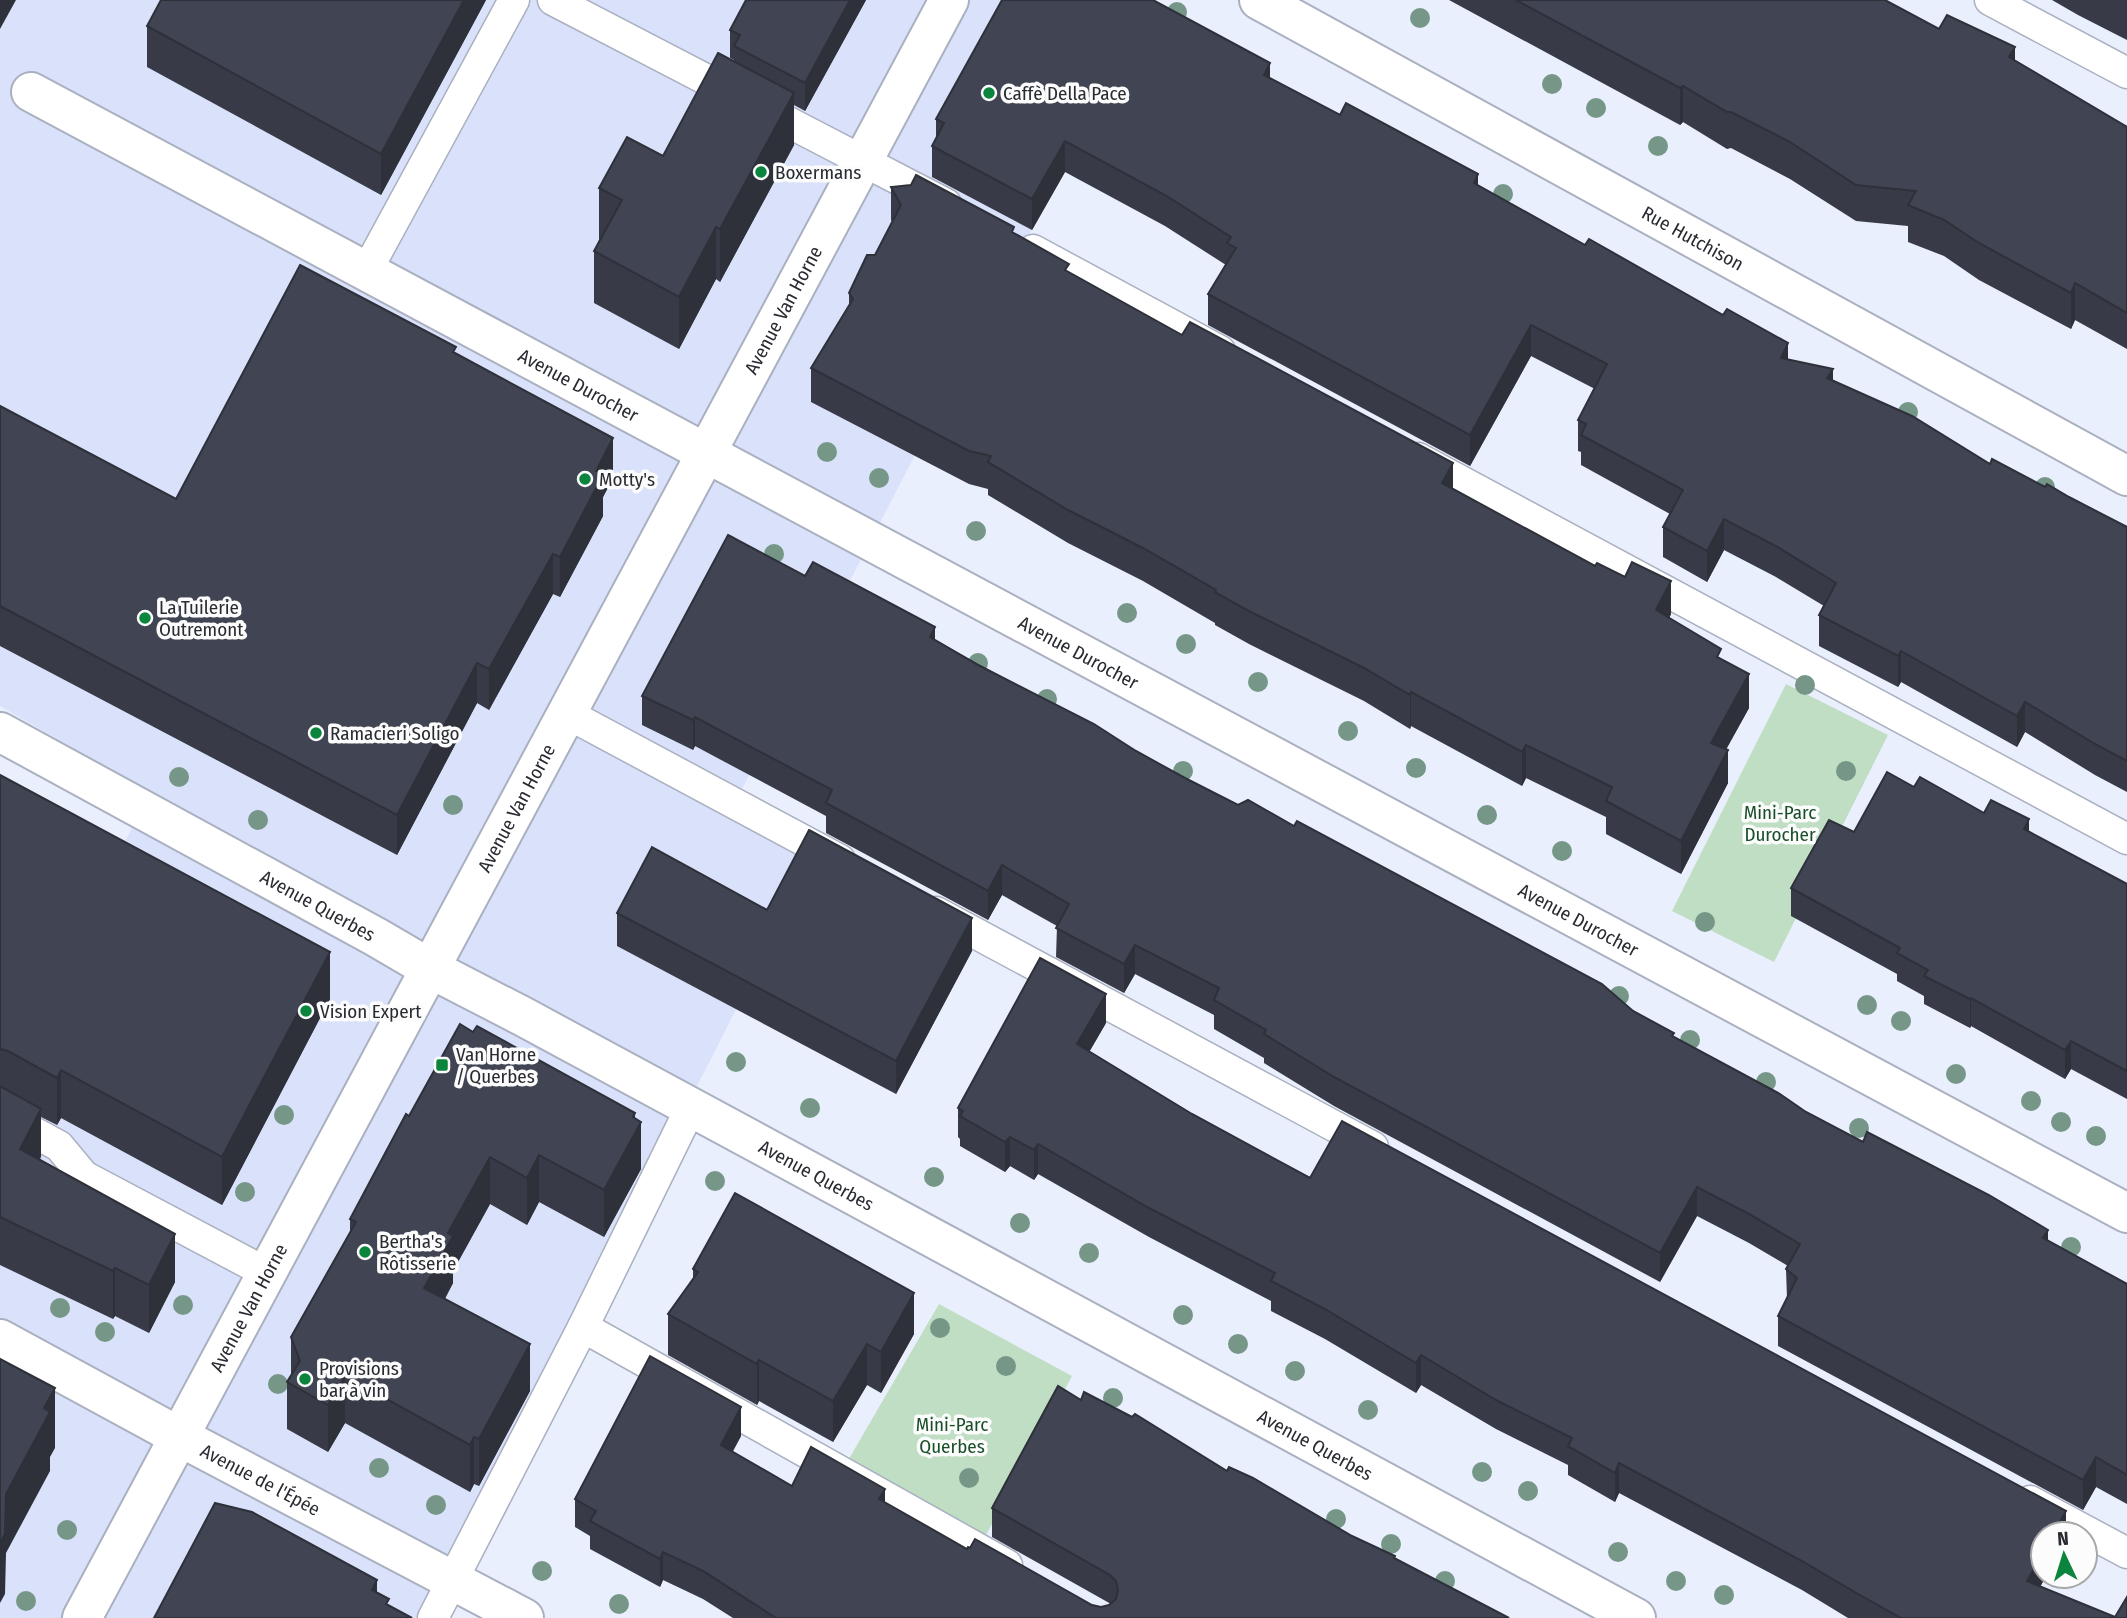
<svg xmlns="http://www.w3.org/2000/svg" width="2127" height="1618" font-family="'Fira Sans Condensed',sans-serif">
	<style>
		.built { fill: #d9e2fa }
		.green { fill: #bfdec4 }
		.lines { fill: none; stroke-linecap: round; stroke-linejoin: round }
		.service-casing { stroke: #aab0c0; stroke-width: 33 }
		.minor-casing { stroke: #aab0c0; stroke-width: 42 }
		.secondary-casing { stroke: #aab0c0; stroke-width: 42 }
		.service { stroke: #fff; stroke-width: 30 }
		.minor { stroke: #fff; stroke-width: 38 }
		.secondary { stroke: #fff; stroke-width: 38 }
		.tree { fill: #769788 }
		.wall { fill: #383b47 }
		.shaded-wall { fill: #2e303a }
		.building { fill: #414553; stroke: #2e303a; stroke-width: 2 }
		.poi-dot { fill: #0b853e; stroke: #fcfcfc; stroke-width: 2.5 }
		.labels { text-anchor: middle; stroke-width: 7; stroke-linejoin: round; paint-order: stroke }
		.poi-label { font-size: 19px; fill: #292b32; stroke: #fcfcfc; text-anchor: start }
		.street-label { font-size: 19px; fill: #292b32; stroke: #fcfcfc }
		.park-label { font-size: 19px; fill: #184f29; stroke: #fcfcfc }
	</style>
	<rect width="100%" height="100%" fill="#eaeffd"/>
	<polygon class="built" points="0,0 1125,0 1145,11 729,814 814,856 692,1096 691,1107 416,1618 0,1618 0,1073 151,793 0,706"/>
	<g class="green">
		<polygon points="1786,684 1888,735 1774,962 1672,911"/>
		<polygon points="939,1304 1072,1376 979,1548 843,1469"/>
	</g>
	<g class="lines">
		<defs>
			<g id="service">
				<polyline points="553,0 946,204"/>
				<polyline points="1990,0 2127,73"/>
				<polyline points="1033,250 1220,351"/>
				<polyline points="366,272 514,0"/>
				<polyline points="1418,458 2127,839"/>
				<polyline points="566,713 840,860"/>
				<polyline points="936,912 1373,1147"/>
				<polyline points="0,1114 59,1146 84,1176 267,1273"/>
				<polyline points="583,1327 1007,1565"/>
				<polyline points="2030,1501 2127,1553"/>
				<polyline points="433,1618 583,1327 691,1107"/>
			</g>
			<g id="minor">
				<path id="s1" d="M 1259,0 L 2127,476"/>
				<path id="s2" d="M 31,92 L 2127,1213"/>
				<path id="s3" d="M 0,732 L 376,937 L 429,968 L 524,1017 L 1636,1618"/>
				<path id="s4" d="M 0,1339 L 180,1437 L 524,1618"/>
			</g>
			<g id="secondary">
				<path id="s5" d="M 82,1618 L 949,0"/>
			</g>
		</defs>
		<use href="#service" class="service-casing"/>
		<use href="#minor" class="minor-casing"/>
		<use href="#secondary" class="secondary-casing"/>
		<use href="#service" class="service"/>
		<use href="#minor" class="minor"/>
		<use href="#secondary" class="secondary"/>
	</g>
	<g class="tree">
		<circle cx="1177" cy="12" r="10"/>
		<circle cx="1420" cy="18" r="10"/>
		<circle cx="1552" cy="84" r="10"/>
		<circle cx="1596" cy="108" r="10"/>
		<circle cx="1658" cy="146" r="10"/>
		<circle cx="1503" cy="194" r="10"/>
		<circle cx="1908" cy="412" r="10"/>
		<circle cx="827" cy="452" r="10"/>
		<circle cx="879" cy="478" r="10"/>
		<circle cx="2045" cy="487" r="10"/>
		<circle cx="976" cy="531" r="10"/>
		<circle cx="774" cy="554" r="10"/>
		<circle cx="1127" cy="613" r="10"/>
		<circle cx="1186" cy="644" r="10"/>
		<circle cx="978" cy="663" r="10"/>
		<circle cx="1258" cy="682" r="10"/>
		<circle cx="1805" cy="685" r="10"/>
		<circle cx="1047" cy="699" r="10"/>
		<circle cx="1348" cy="731" r="10"/>
		<circle cx="1416" cy="768" r="10"/>
		<circle cx="1183" cy="771" r="10"/>
		<circle cx="1846" cy="771" r="10"/>
		<circle cx="179" cy="777" r="10"/>
		<circle cx="453" cy="805" r="10"/>
		<circle cx="1487" cy="815" r="10"/>
		<circle cx="258" cy="820" r="10"/>
		<circle cx="1562" cy="851" r="10"/>
		<circle cx="1705" cy="922" r="10"/>
		<circle cx="1619" cy="996" r="10"/>
		<circle cx="1867" cy="1005" r="10"/>
		<circle cx="1901" cy="1021" r="10"/>
		<circle cx="1690" cy="1040" r="10"/>
		<circle cx="736" cy="1062" r="10"/>
		<circle cx="1956" cy="1074" r="10"/>
		<circle cx="1766" cy="1082" r="10"/>
		<circle cx="2031" cy="1101" r="10"/>
		<circle cx="810" cy="1108" r="10"/>
		<circle cx="284" cy="1115" r="10"/>
		<circle cx="2061" cy="1122" r="10"/>
		<circle cx="1859" cy="1128" r="10"/>
		<circle cx="2096" cy="1136" r="10"/>
		<circle cx="934" cy="1177" r="10"/>
		<circle cx="715" cy="1181" r="10"/>
		<circle cx="245" cy="1192" r="10"/>
		<circle cx="1020" cy="1223" r="10"/>
		<circle cx="2071" cy="1247" r="10"/>
		<circle cx="1089" cy="1253" r="10"/>
		<circle cx="183" cy="1305" r="10"/>
		<circle cx="60" cy="1308" r="10"/>
		<circle cx="1183" cy="1315" r="10"/>
		<circle cx="940" cy="1328" r="10"/>
		<circle cx="105" cy="1332" r="10"/>
		<circle cx="1238" cy="1344" r="10"/>
		<circle cx="1006" cy="1366" r="10"/>
		<circle cx="1295" cy="1371" r="10"/>
		<circle cx="278" cy="1384" r="10"/>
		<circle cx="1113" cy="1398" r="10"/>
		<circle cx="1368" cy="1410" r="10"/>
		<circle cx="379" cy="1468" r="10"/>
		<circle cx="1482" cy="1472" r="10"/>
		<circle cx="969" cy="1478" r="10"/>
		<circle cx="1528" cy="1491" r="10"/>
		<circle cx="436" cy="1505" r="10"/>
		<circle cx="1336" cy="1519" r="10"/>
		<circle cx="67" cy="1530" r="10"/>
		<circle cx="1391" cy="1544" r="10"/>
		<circle cx="1618" cy="1552" r="10"/>
		<circle cx="542" cy="1571" r="10"/>
		<circle cx="1445" cy="1581" r="10"/>
		<circle cx="1676" cy="1581" r="10"/>
		<circle cx="1724" cy="1595" r="10"/>
		<circle cx="26" cy="1601" r="10"/>
		<circle cx="619" cy="1604" r="10"/>
	</g>
	<g class="wall">
		<polygon points="486,0 381,195 147,67 147,26"/>
		<polygon points="746,0 866,0 805,111 794,105 794,145 720,282 716,279 679,349 594,303 594,251 599,240 599,188 663,156 734,61 734,60 730,58 730,30"/>
		<polygon points="1449,0 1885,0 1939,29 2015,60 2127,127 2127,349 2075,320 2071,329 1979,280 1944,256 1908,242 1908,226 1856,221 1790,179 1731,148 1727,149 1683,122 1680,125"/>
		<polygon points="2052,0 2127,0 2127,40 2078,15"/>
		<polygon points="1270,79 1478,185 1788,360 1833,381 1990,464 2069,497 2127,527 2127,792 2095,775 2025,732 2017,747 1901,682 1898,687 1819,646 1819,615 1824,606 1776,577 1724,550 1707,582 1663,557 1663,527 1670,514 1581,465 1581,452 1578,451 1578,420 1595,389 1531,356 1470,466 1208,325 1208,294 1226,265 1165,226 1065,172 1032,230 932,177 932,146 936,140 936,119"/>
		<polygon points="891,187 1014,233 1069,272 1453,489 1671,614 1669,618 1721,659 1749,708 1726,749 1728,783 1681,874 1606,834 1606,817 1526,778 1522,786 1411,726 1410,729 1364,701 1249,644 1215,625 1215,623 1143,581 1068,543 988,495 988,489 969,484 811,402 811,368 849,306 849,293 875,255 892,222 891,220"/>
		<polygon points="456,354 613,478 603,497 603,516 560,597 553,594 489,710 477,703 397,855 0,646 0,406 176,499"/>
		<polygon points="805,576 935,640 1185,778 1633,1011 1674,1037 1806,1112 2127,1284 2127,1504 2096,1487 2083,1510 1778,1346 1778,1316 1787,1299 1786,1269 1788,1266 1749,1243 1697,1216 1660,1282 1334,1106 1264,1063 1264,1058 1214,1029 1214,1015 1135,974 1124,993 1056,957 1057,926 1002,895 988,920 826,833 826,816 695,746 693,750 642,725 642,696"/>
		<polygon points="0,775 330,999 222,1205 61,1118 57,1125 41,1117 41,1156 40,1160 175,1282 149,1333 115,1316 113,1319 0,1265"/>
		<polygon points="1914,787 2029,832 2127,884 2127,1099 2071,1069 2065,1079 1971,1026 1970,1028 1924,1004 1924,996 1897,981 1897,974 1791,916 1791,888 1854,832"/>
		<polygon points="767,910 972,951 896,1094 617,946 617,913"/>
		<polygon points="1106,1023 1089,1052 1192,1114 1310,1178 2066,1534 2043,1576 2046,1576 2040,1587 2115,1617 2127,1618 1848,1618 1802,1590 1619,1493 1615,1502 1568,1475 1568,1465 1496,1429 1421,1385 1416,1393 1325,1339 1271,1311 1271,1301 1149,1237 1038,1174 1034,1180 1010,1166 1005,1172 960,1146 960,1139 958,1137 958,1108"/>
		<polygon points="409,1116 635,1119 641,1169 604,1237 539,1202 527,1225 490,1204 453,1271 453,1283 445,1299 530,1391 479,1486 474,1484 470,1492 345,1423 328,1452 287,1429 287,1382 291,1375 291,1337 350,1232 350,1219"/>
		<polygon points="693,1269 914,1334 881,1393 867,1385 833,1442 759,1401 757,1405 668,1355 668,1314 693,1279"/>
		<polygon points="1081,1400 1227,1471 1509,1618 733,1618 703,1599 663,1580 660,1587 590,1549 590,1536 575,1527 575,1499 741,1436 732,1452 792,1486 885,1502 967,1549 1092,1605 1101,1607 1109,1605 1111,1604 992,1537 992,1508"/>
	</g>
	<g class="shaded-wall">
		<polygon points="0,0 16,0 0,29"/>
		<polygon points="464,0 486,0 381,195 381,154"/>
		<polygon points="850,0 866,0 805,111 805,83"/>
		<polygon points="2015,47 2015,83 2009,57"/>
		<polygon points="1270,63 1270,94 1264,75"/>
		<polygon points="1683,86 1683,122 1680,125 1680,88"/>
		<polygon points="794,93 794,145 720,282 720,229"/>
		<polygon points="1065,141 1065,172 1032,230 1032,199"/>
		<polygon points="1478,174 1478,205 1474,183"/>
		<polygon points="716,227 716,279 679,349 679,297"/>
		<polygon points="2075,283 2075,320 2071,329 2071,293"/>
		<polygon points="1531,325 1531,356 1470,466 1470,435"/>
		<polygon points="1788,343 1788,374 1781,358"/>
		<polygon points="1833,369 1833,400 1827,378"/>
		<polygon points="613,438 613,478 603,497 603,516 560,597 560,557 596,471"/>
		<polygon points="1453,463 1453,497 1442,483"/>
		<polygon points="1724,519 1724,550 1707,582 1707,551"/>
		<polygon points="553,554 553,594 489,710 489,669"/>
		<polygon points="1671,581 1671,614 1656,643 1656,610"/>
		<polygon points="935,627 935,656 930,637"/>
		<polygon points="1901,651 1901,682 1898,687 1898,656"/>
		<polygon points="477,663 477,703 397,855 397,815"/>
		<polygon points="1749,674 1749,708 1711,777 1711,743"/>
		<polygon points="1411,692 1411,726 1410,729 1410,695"/>
		<polygon points="2025,702 2025,732 2017,747 2017,716"/>
		<polygon points="695,717 695,746 693,750 693,720"/>
		<polygon points="1526,745 1526,778 1522,786 1522,752"/>
		<polygon points="1728,750 1728,783 1681,874 1681,841"/>
		<polygon points="2029,819 2029,847 2024,829"/>
		<polygon points="1002,865 1002,895 988,920 988,891"/>
		<polygon points="972,918 972,951 896,1094 896,1061"/>
		<polygon points="1135,945 1135,974 1124,993 1124,964"/>
		<polygon points="330,952 330,999 222,1205 222,1157"/>
		<polygon points="1106,994 1106,1023 1077,1073 1077,1044"/>
		<polygon points="1971,998 1971,1026 1970,1028 1970,999"/>
		<polygon points="2071,1041 2071,1069 2065,1079 2065,1050"/>
		<polygon points="61,1070 61,1118 57,1125 57,1078"/>
		<polygon points="41,1109 41,1156 20,1197 20,1149"/>
		<polygon points="635,1113 635,1133 641,1122 641,1169 604,1237 604,1190"/>
		<polygon points="1010,1137 1010,1166 1005,1172 1005,1142"/>
		<polygon points="1038,1144 1038,1174 1034,1180 1034,1150"/>
		<polygon points="539,1155 539,1202 527,1225 527,1178"/>
		<polygon points="490,1157 490,1204 453,1271 453,1283 424,1335 424,1288 448,1233"/>
		<polygon points="1697,1187 1697,1216 1660,1282 1660,1253"/>
		<polygon points="2048,1230 2048,1259 2043,1238"/>
		<polygon points="175,1234 175,1282 149,1333 149,1285"/>
		<polygon points="115,1268 115,1316 113,1319 113,1271"/>
		<polygon points="914,1293 914,1334 881,1393 881,1352"/>
		<polygon points="530,1344 530,1391 479,1486 479,1439"/>
		<polygon points="867,1344 867,1385 833,1442 833,1401"/>
		<polygon points="1421,1355 1421,1385 1416,1393 1416,1363"/>
		<polygon points="759,1360 759,1401 757,1405 757,1364"/>
		<polygon points="345,1376 345,1423 328,1452 328,1405"/>
		<polygon points="55,1388 55,1448 50,1457 50,1471 6,1553 5,1594 0,1603 0,1543 6,1494 44,1408"/>
		<polygon points="741,1407 741,1436 721,1474 721,1445"/>
		<polygon points="474,1437 474,1484 470,1492 470,1445"/>
		<polygon points="2096,1457 2096,1487 2083,1510 2083,1480"/>
		<polygon points="1619,1463 1619,1493 1615,1502 1615,1473"/>
		<polygon points="885,1489 885,1517 879,1499"/>
		<polygon points="2066,1511 2066,1534 2053,1534"/>
		<polygon points="663,1552 663,1580 660,1587 660,1559"/>
		<polygon points="2043,1553 2043,1576 2046,1576 2027,1611 2027,1581"/>
		<polygon points="377,1580 377,1618 372,1590"/>
	</g>
	<g class="building">
		<polygon points="161,0 464,0 381,154 147,26"/>
		<polygon points="746,0 850,0 805,83 734,46 740,35 730,30"/>
		<polygon points="1002,0 1153,0 1270,63 1264,75 1340,115 1346,103 1478,174 1474,183 1585,245 1589,239 1723,315 1727,309 1788,343 1781,358 1833,369 1827,378 1912,416 1990,464 1992,459 2045,487 2047,484 2069,497 2127,527 2127,761 2095,744 2025,702 2017,716 1901,651 1898,656 1819,615 1836,583 1776,546 1724,519 1707,551 1663,527 1683,490 1581,435 1586,424 1578,420 1607,364 1531,325 1470,435 1208,294 1236,248 1227,243 1231,237 1165,195 1065,141 1032,199 932,146 944,123 936,119"/>
		<polygon points="1516,0 1885,0 1939,29 1947,15 2015,47 2009,57 2127,127 2127,313 2075,283 2071,293 1979,243 1944,220 1908,205 1916,191 1856,185 1790,142 1731,112 1727,112 1683,86 1680,88"/>
		<polygon points="718,53 794,93 720,229 716,227 679,297 594,251 622,200 599,188 627,137 663,156"/>
		<polygon points="916,175 1014,227 1012,232 1069,264 1065,270 1182,335 1190,322 1453,463 1442,483 1595,566 1597,563 1625,577 1632,562 1671,581 1656,610 1721,649 1717,657 1749,674 1711,743 1728,750 1681,841 1606,801 1612,787 1526,745 1522,752 1411,692 1410,695 1364,668 1249,611 1215,592 1216,590 1143,548 1068,510 988,462 991,456 969,451 811,368 853,299 849,293 867,255 875,255 901,205 891,187 911,185"/>
		<polygon points="300,265 456,347 453,352 613,438 596,471 603,475 560,557 553,554 489,669 477,663 397,815 0,606 0,406 176,499"/>
		<polygon points="728,535 805,576 813,562 935,627 930,637 980,666 1094,724 1136,751 1185,778 1238,805 1248,800 1294,826 1297,821 1602,984 1633,1011 1674,1033 1672,1036 1780,1094 1806,1112 1863,1142 1867,1132 1989,1195 2048,1230 2043,1238 2127,1284 2127,1475 2096,1457 2083,1480 1778,1316 1797,1278 1786,1269 1800,1244 1749,1214 1697,1187 1660,1253 1334,1077 1264,1034 1266,1030 1214,1000 1219,988 1135,945 1124,964 1056,928 1069,904 1002,865 988,891 826,803 832,790 695,717 693,720 642,696"/>
		<polygon points="1887,772 1914,787 1920,777 1984,813 1991,800 2029,819 2024,829 2127,884 2127,1071 2071,1041 2065,1050 1971,998 1970,999 1924,976 1928,970 1897,953 1900,948 1791,888 1829,820 1854,832"/>
		<polygon points="0,775 330,952 222,1157 61,1070 57,1078 8,1051 0,1049"/>
		<polygon points="809,830 972,918 896,1061 617,913 652,847 767,910"/>
		<polygon points="1040,958 1106,994 1077,1044 1192,1114 1310,1178 1342,1121 2066,1511 2053,1534 2043,1534 2043,1553 2027,1581 2115,1617 2127,1597 2127,1618 1901,1618 1858,1594 1802,1561 1619,1463 1615,1473 1568,1446 1572,1438 1496,1400 1421,1355 1416,1363 1325,1309 1271,1281 1275,1273 1149,1208 1038,1144 1034,1150 1010,1137 1005,1142 960,1116 963,1111 958,1108"/>
		<polygon points="460,1024 473,1032 477,1026 635,1113 633,1117 641,1122 604,1190 539,1155 527,1178 490,1157 448,1233 453,1236 424,1288 530,1344 479,1439 474,1437 470,1445 345,1376 328,1405 287,1382 300,1361 291,1337 356,1222 350,1219 406,1114 409,1116"/>
		<polygon points="0,1086 41,1109 20,1149 175,1234 149,1285 115,1268 113,1271 0,1217"/>
		<polygon points="735,1193 914,1293 881,1352 867,1344 833,1401 759,1360 757,1364 668,1314 698,1272 693,1269"/>
		<polygon points="650,1356 741,1407 721,1445 792,1486 811,1447 885,1489 879,1499 967,1549 968,1547 970,1548 975,1539 1092,1605 1101,1607 1109,1605 1116,1599 1118,1590 1116,1581 1110,1575 992,1508 1058,1386 1081,1400 1084,1392 1132,1417 1135,1414 1227,1471 1229,1467 1253,1478 1352,1536 1395,1556 1394,1558 1509,1618 776,1618 703,1571 663,1552 660,1559 590,1521 596,1511 575,1499"/>
		<polygon points="0,1359 55,1388 44,1408 50,1412 6,1494 5,1534 0,1543"/>
		<polygon points="215,1503 252,1512 377,1580 372,1590 389,1599 386,1604 412,1618 154,1618"/>
	</g>
	<g class="poi-dot">
		<circle cx="989" cy="93" r="7"/>
		<circle cx="761" cy="172" r="7"/>
		<circle cx="585" cy="479" r="7"/>
		<circle cx="145" cy="618" r="7"/>
		<circle cx="316" cy="733" r="7"/>
		<circle cx="306" cy="1011" r="7"/>
		<rect x="435" y="1058" width="14" height="14" rx="3.5"/>
		<circle cx="365" cy="1252" r="7"/>
		<circle cx="305" cy="1379" r="7"/>
	</g>
	<g class="labels">
		<g class="poi-label">
			<text x="1003" y="100">Caffè Della Pace</text>
			<text x="775" y="179">Boxermans</text>
			<text x="599" y="486">Motty's</text>
			<text x="159" y="614">La Tuilerie<tspan x="159" dy="22">Outremont</tspan></text>
			<text x="330" y="740">Ramacieri Soligo</text>
			<text x="320" y="1018">Vision Expert</text>
			<text x="456" y="1061">Van Horne<tspan x="456" dy="22">/ Querbes</tspan></text>
			<text x="379" y="1248">Bertha's<tspan x="379" dy="22">Rôtisserie</tspan></text>
			<text x="319" y="1375">Provisions<tspan x="319" dy="22">bar à vin</tspan></text>
		</g>
		<g class="street-label">
			<text dy="7" stroke="none"><textPath href="#s1" startOffset="495">Rue Hutchison</textPath></text>
			<text dy="7" stroke="none"><textPath href="#s5" startOffset="1484">Avenue Van Horne</textPath></text>
			<text dy="7" stroke="none"><textPath href="#s2" startOffset="621">Avenue Durocher</textPath></text>
			<text dy="7" stroke="none"><textPath href="#s2" startOffset="1188">Avenue Durocher</textPath></text>
			<text dy="7" stroke="none"><textPath href="#s5" startOffset="919">Avenue Van Horne</textPath></text>
			<text dy="7" stroke="none"><textPath href="#s3" startOffset="362">Avenue Querbes</textPath></text>
			<text dy="7" stroke="none"><textPath href="#s2" startOffset="1755">Avenue Durocher</textPath></text>
			<text dy="7" stroke="none"><textPath href="#s3" startOffset="929">Avenue Querbes</textPath></text>
			<text dy="7" stroke="none"><textPath href="#s5" startOffset="352">Avenue Van Horne</textPath></text>
			<text dy="7" stroke="none"><textPath href="#s3" startOffset="1496">Avenue Querbes</textPath></text>
			<text dy="7" stroke="none"><textPath href="#s4" startOffset="296">Avenue de l'Épée</textPath></text>
		</g>
		<g class="park-label">
			<text x="1780" y="819">Mini-Parc<tspan x="1780" dy="22">Durocher</tspan></text>
			<text x="952" y="1431">Mini-Parc<tspan x="952" dy="22">Querbes</tspan></text>
		</g>
	</g>
	<g transform="translate(2064 1555) rotate(356)"><circle r="33" fill="#fcfcfc" stroke="#a8a8ab" stroke-width="2"/>
	<path d="M0-5L12 26L0 18L-12 26Z" fill="#0b853e"/>
	<text y="-10" font-size="19" font-weight="bold" text-anchor="middle" fill="#292b32">N</text>
	</g>
</svg>
